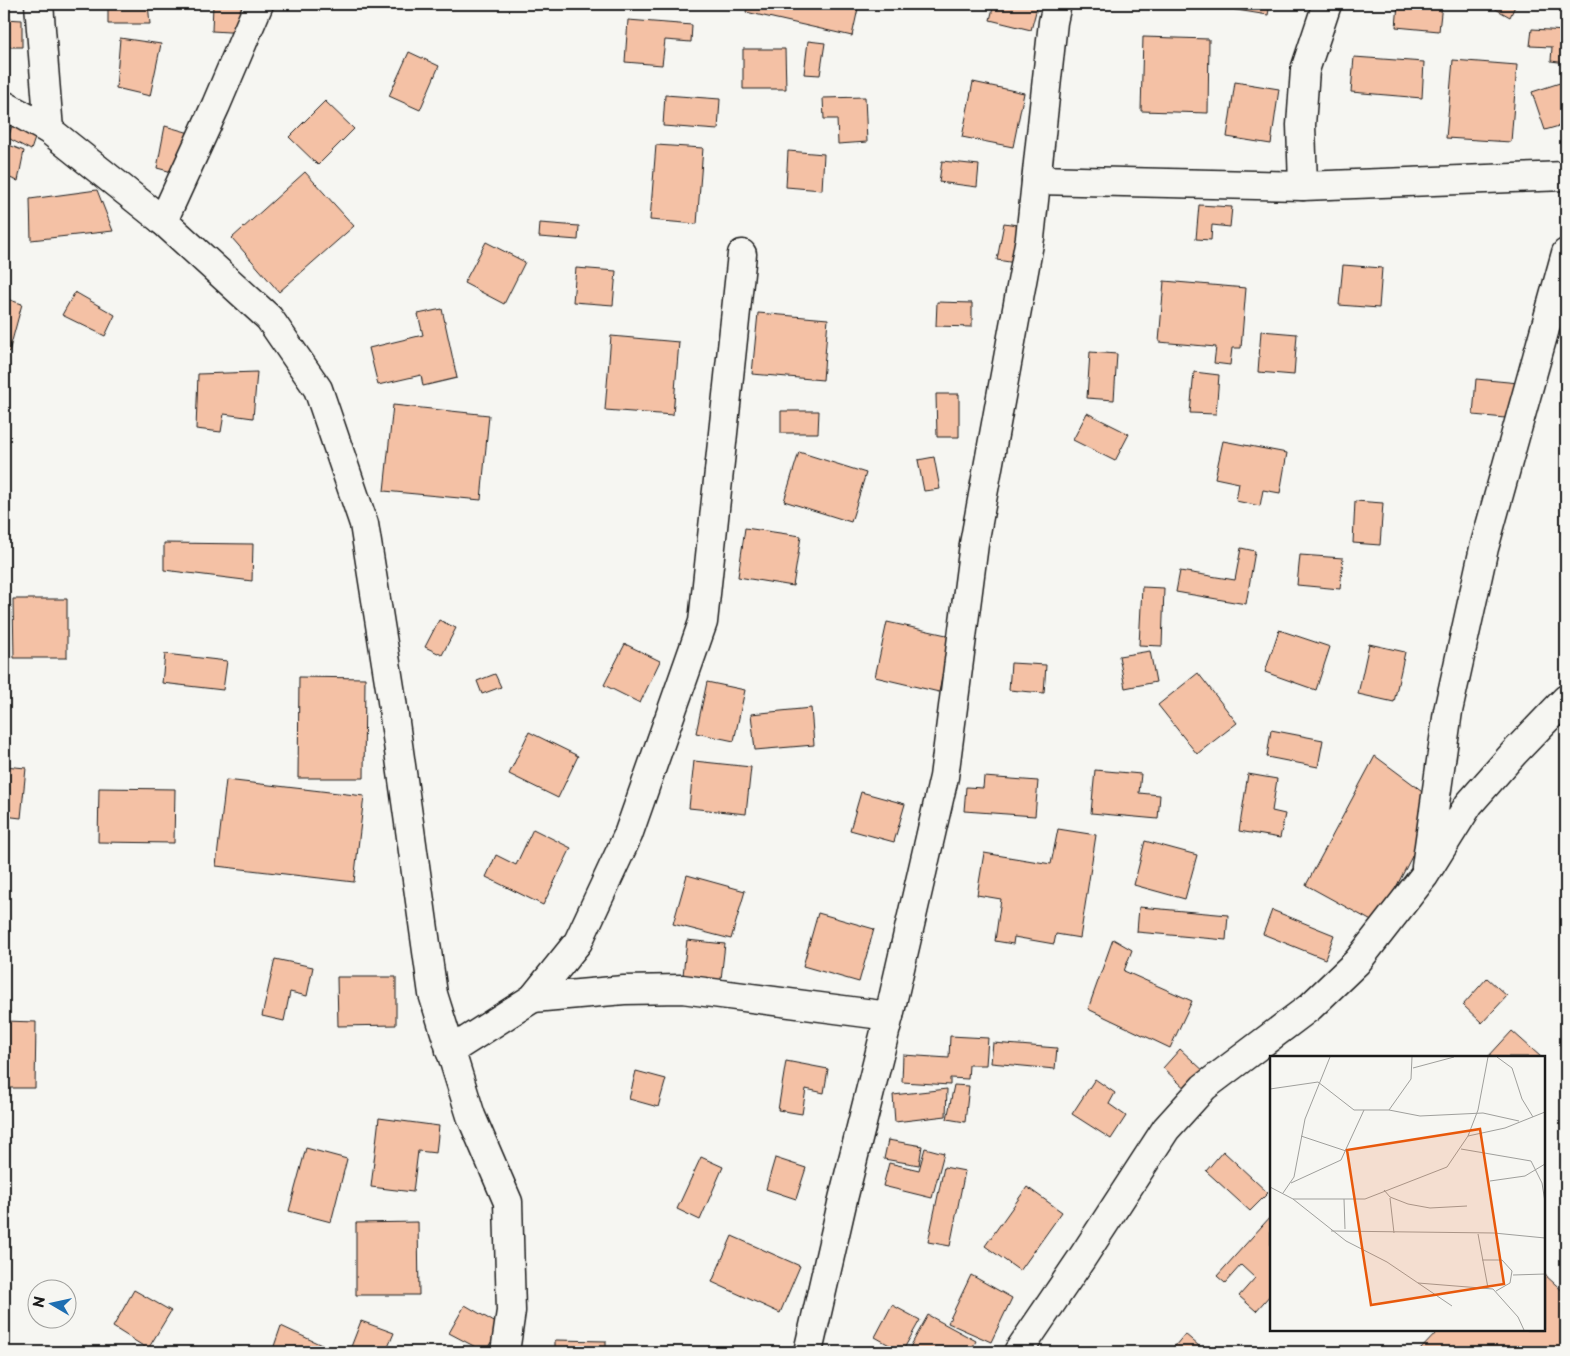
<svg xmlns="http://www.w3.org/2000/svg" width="1570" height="1356" font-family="'Playpen Sans',sans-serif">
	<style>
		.building { fill: #f4c1a5; stroke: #1c1c1c }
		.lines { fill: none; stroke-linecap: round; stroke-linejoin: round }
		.minor-casing { stroke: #1c1c1c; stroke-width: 31 }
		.minor { stroke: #f6f6f2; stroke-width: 28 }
		.inset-road { fill: none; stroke: #9f9f9c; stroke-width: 1 }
		.view { fill: #e8590c; fill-opacity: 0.15; stroke: #e8590c; stroke-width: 2.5 }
		.inset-edge { fill: none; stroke: #1c1c1c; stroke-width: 2.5 }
	</style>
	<rect width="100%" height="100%" fill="#f6f6f2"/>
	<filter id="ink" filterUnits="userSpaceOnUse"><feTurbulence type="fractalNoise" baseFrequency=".02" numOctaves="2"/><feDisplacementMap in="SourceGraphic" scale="10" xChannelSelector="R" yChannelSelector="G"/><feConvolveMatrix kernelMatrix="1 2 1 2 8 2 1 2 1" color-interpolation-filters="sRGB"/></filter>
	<g filter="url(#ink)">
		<g class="building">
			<polygon points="108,4 148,4 150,24 108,24"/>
			<polygon points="213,4 256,4 246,33 212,31"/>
			<polygon points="748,4 859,4 852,36 746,12"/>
			<polygon points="994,4 1038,4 1031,30 990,20"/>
			<polygon points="1199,4 1270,4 1268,15"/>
			<polygon points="1398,4 1442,4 1439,31 1396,27"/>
			<polygon points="1494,4 1516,4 1510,17 1492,7"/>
			<polygon points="4,19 22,20 22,47 4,47"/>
			<polygon points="628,20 692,25 691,42 665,40 662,65 625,62"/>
			<polygon points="1532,29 1566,31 1566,63 1551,61 1552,47 1530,46"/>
			<polygon points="1143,37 1209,39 1208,113 1141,111"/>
			<polygon points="120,38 161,44 150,96 116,88"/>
			<polygon points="808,41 825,43 820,75 804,74"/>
			<polygon points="743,49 785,49 786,89 743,89"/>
			<polygon points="409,52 439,66 420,110 389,96"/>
			<polygon points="1354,57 1424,62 1422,98 1351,92"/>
			<polygon points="1453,60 1517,65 1511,142 1446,138"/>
			<polygon points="1566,81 1566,124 1545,130 1532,92"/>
			<polygon points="973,82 1024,93 1013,147 962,137"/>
			<polygon points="1235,82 1279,89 1271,144 1227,137"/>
			<polygon points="665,95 720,99 718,130 663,126"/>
			<polygon points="865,97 867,142 838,144 837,119 824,119 823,98"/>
			<polygon points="325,101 354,129 318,165 289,137"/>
			<polygon points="14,120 38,129 31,150 8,138"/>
			<polygon points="165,126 197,135 176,173 157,168"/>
			<polygon points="4,143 24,151 18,181 4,176"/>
			<polygon points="656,145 703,148 697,224 650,220"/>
			<polygon points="788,151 824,154 822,190 786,187"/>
			<polygon points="942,161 979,165 977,187 939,182"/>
			<polygon points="305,172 354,226 279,292 232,238"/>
			<polygon points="97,190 113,231 31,240 30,199"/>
			<polygon points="1199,205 1232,207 1230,227 1212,225 1211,240 1196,239"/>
			<polygon points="540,223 579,226 578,240 539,237"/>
			<polygon points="1004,223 1030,227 1022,264 997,260"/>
			<polygon points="486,242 525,262 504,304 464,283"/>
			<polygon points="1343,265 1382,268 1379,308 1339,305"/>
			<polygon points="576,268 616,271 613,305 573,302"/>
			<polygon points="1164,281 1246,288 1241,348 1232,348 1230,365 1214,363 1216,347 1159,342"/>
			<polygon points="75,292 115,315 105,336 62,315"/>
			<polygon points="4,298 22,304 9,352 4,349"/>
			<polygon points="937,302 972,303 972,327 936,326"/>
			<polygon points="442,309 457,378 423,386 421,375 378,385 369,348 423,335 418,314"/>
			<polygon points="758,313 828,319 823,380 752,374"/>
			<polygon points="1261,331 1297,334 1294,375 1258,372"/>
			<polygon points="611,336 679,342 673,415 605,410"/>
			<polygon points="1090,352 1117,354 1114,400 1087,398"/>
			<polygon points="257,372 253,418 224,414 221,432 196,429 198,374"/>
			<polygon points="1194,372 1219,375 1216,414 1190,413"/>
			<polygon points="1476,379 1519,383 1516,419 1473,415"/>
			<polygon points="936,394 959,394 959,437 937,437"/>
			<polygon points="393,405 489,415 481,500 384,491"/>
			<polygon points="781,411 819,411 818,433 781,433"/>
			<polygon points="1087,413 1129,434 1115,461 1073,440"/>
			<polygon points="1223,441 1287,453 1280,493 1263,490 1260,506 1236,501 1239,483 1215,478"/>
			<polygon points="799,452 866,473 851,522 784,501"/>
			<polygon points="934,457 940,489 924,491 918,460"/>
			<polygon points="1355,501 1383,503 1380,545 1353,543"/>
			<polygon points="745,528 801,536 793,586 738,577"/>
			<polygon points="164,543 253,544 252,581 164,570"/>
			<polygon points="1241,548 1255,551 1246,604 1176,592 1180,571 1235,580"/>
			<polygon points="1300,555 1343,558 1340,589 1297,585"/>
			<polygon points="1142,587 1164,588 1162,646 1139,645"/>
			<polygon points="13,599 67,599 67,658 14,658"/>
			<polygon points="439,620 456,628 442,655 425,647"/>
			<polygon points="887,622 951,636 939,692 875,677"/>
			<polygon points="1279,630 1330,647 1316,690 1265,672"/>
			<polygon points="625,644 660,661 640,703 604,685"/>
			<polygon points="1369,644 1405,652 1394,702 1358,694"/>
			<polygon points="1150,651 1156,682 1125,688 1119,656"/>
			<polygon points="165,654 227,661 223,690 162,683"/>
			<polygon points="1011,663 1046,665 1044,693 1009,690"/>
			<polygon points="1198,673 1237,723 1197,754 1158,705"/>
			<polygon points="495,674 501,687 482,694 477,681"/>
			<polygon points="299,677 365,678 364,778 298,778"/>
			<polygon points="707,682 745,690 734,741 696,733"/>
			<polygon points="811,708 814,745 755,750 751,714"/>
			<polygon points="1271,730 1323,740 1318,767 1267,757"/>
			<polygon points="529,732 578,756 558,798 509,774"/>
			<polygon points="1375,756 1433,799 1422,837 1377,924 1306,885"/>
			<polygon points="694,761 751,767 746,814 689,808"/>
			<polygon points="4,766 26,768 21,818 4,816"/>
			<polygon points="1095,770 1141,774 1139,793 1160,795 1158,819 1091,813"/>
			<polygon points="1248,774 1277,779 1272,811 1285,814 1280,838 1239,831"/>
			<polygon points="984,777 1038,781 1035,816 964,811 966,787 983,788"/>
			<polygon points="226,780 364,796 354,882 216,866"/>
			<polygon points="99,788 175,789 174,843 98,842"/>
			<polygon points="861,792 905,804 894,842 850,830"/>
			<polygon points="533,829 571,848 543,905 486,877 496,855 516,865"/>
			<polygon points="1058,829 1096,835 1080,938 1056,934 1054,944 1014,937 1013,944 995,941 1001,899 977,895 984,853 1051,864"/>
			<polygon points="1145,841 1197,855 1185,899 1134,885"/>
			<polygon points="687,875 745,891 731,939 673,924"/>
			<polygon points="1139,907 1228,915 1226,940 1137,932"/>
			<polygon points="1272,910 1334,935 1325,959 1263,934"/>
			<polygon points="818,913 874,929 859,982 803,966"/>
			<polygon points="1113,939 1132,950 1124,971 1192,1001 1170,1048 1088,1009"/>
			<polygon points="687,940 725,944 720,988 682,984"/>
			<polygon points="275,959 313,967 307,996 290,992 284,1021 262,1016"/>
			<polygon points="337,977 396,977 396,1025 338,1026"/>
			<polygon points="1487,978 1507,996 1482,1023 1463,1005"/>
			<polygon points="4,1021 36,1022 35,1088 4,1088"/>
			<polygon points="1512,1031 1541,1057 1488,1057"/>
			<polygon points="950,1036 988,1038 986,1065 969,1065 968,1079 950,1078 950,1085 902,1082 903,1055 949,1058"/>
			<polygon points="993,1043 1057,1048 1055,1069 991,1063"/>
			<polygon points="1180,1049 1207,1074 1190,1093 1163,1068"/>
			<polygon points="786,1061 828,1069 824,1093 806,1089 802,1114 778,1110"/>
			<polygon points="636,1071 666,1079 658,1107 629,1099"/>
			<polygon points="1095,1079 1115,1093 1109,1104 1126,1116 1111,1139 1072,1114"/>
			<polygon points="954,1085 969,1086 965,1122 947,1119"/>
			<polygon points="947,1089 946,1116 895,1122 893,1095"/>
			<polygon points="379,1118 439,1126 436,1153 418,1151 413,1192 371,1187"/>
			<polygon points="888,1140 922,1146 919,1165 884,1159"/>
			<polygon points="306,1148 347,1159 331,1222 289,1211"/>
			<polygon points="925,1148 944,1153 932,1198 883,1186 889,1163 919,1170"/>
			<polygon points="1223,1151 1268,1193 1250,1211 1206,1171"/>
			<polygon points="701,1157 723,1167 700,1220 677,1209"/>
			<polygon points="775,1158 806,1168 796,1199 766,1189"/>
			<polygon points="944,1167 965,1171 950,1246 928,1242"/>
			<polygon points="1027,1187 1062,1212 1020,1271 985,1246"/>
			<polygon points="1271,1216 1271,1294 1256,1311 1239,1296 1255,1278 1241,1265 1225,1283 1217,1276"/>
			<polygon points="418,1222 419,1295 356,1295 356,1223"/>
			<polygon points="732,1236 800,1266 780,1313 712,1282"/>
			<polygon points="1544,1274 1566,1294 1566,1352 1418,1352 1439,1330 1544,1330"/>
			<polygon points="971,1275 1012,1298 991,1342 948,1323"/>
			<polygon points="134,1290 171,1311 148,1349 113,1327"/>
			<polygon points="465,1305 501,1326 485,1352 449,1333"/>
			<polygon points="892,1305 920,1320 902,1352 875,1337"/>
			<polygon points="928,1315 976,1341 970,1352 915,1352 909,1349"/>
			<polygon points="361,1321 394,1333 386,1352 349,1352"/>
			<polygon points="281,1326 330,1349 329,1352 272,1352"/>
			<polygon points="1185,1334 1206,1352 1170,1352"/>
			<polygon points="555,1340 606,1341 606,1352 555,1352"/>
			<polygon points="238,1347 261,1352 237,1352"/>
		</g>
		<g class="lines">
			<defs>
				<g id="minor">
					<polyline points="39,4 49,130"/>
					<polyline points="4,105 49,130 163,221 269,318 318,389 364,524 391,694 433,994 471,1116 508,1202 511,1311 505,1352"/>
					<polyline points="1036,180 1303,186 1566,176"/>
					<polyline points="1303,186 1301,125 1305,70 1327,4"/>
					<polyline points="163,221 216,105 259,4"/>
					<polyline points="1426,867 1448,711 1484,548 1566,253"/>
					<polyline points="533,998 624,990 682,989 889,1016"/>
					<polyline points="450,1051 533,998 578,942 628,835 703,622 742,254"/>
					<polyline points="808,1352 843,1199 889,1016 944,777 974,544 1030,238 1053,22 1057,4"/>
					<polyline points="1018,1352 1082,1258 1166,1129 1204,1087 1310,1007 1357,962 1424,876 1469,804 1514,753 1566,699"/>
				</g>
			</defs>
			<use href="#minor" class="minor-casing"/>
			<use href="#minor" class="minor"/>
		</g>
	</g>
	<g transform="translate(1270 1056)">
		<rect width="275" height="275" fill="#f6f6f2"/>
		<path class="inset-road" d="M 227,1 L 242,12 L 252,43 L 263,61M 143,12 L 184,1M 0,33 L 48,26 L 84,54 L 119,54 L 150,60 L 213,57 L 249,65M 119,54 L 141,23 L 142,1M 31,80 L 76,95M 198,80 L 235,72 L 275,56M 191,93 L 261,105 L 272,127 L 275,146M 220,125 L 255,120 L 275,108M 21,127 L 71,104 L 94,54M 0,131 L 23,143 L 76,185 L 117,206 L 182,250M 114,134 L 120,141 L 138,148 L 160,152 L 197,150M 13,137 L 24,121 L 35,63 L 60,1M 120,142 L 124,177M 23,143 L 95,143 L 177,111 L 198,80 L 208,54 L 218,1M 74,143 L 75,173M 61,175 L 224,177 L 275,182M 208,178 L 218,232M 212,204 L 232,204 L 242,215 L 240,227 L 226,235M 243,219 L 275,218M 148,227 L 223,233 L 248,261 L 254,274"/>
		<path class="view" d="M 210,73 L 234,228 L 101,249 L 77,94 Z"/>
		<rect width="275" height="275" class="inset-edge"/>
	</g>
	<rect width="1570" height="1356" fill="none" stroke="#f6f6f2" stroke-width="20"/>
	<rect x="10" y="10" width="1550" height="1336" fill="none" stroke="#1c1c1c" stroke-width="2" filter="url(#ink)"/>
	<g transform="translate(52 1304) rotate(279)"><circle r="24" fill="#f6f6f2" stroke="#9f9f9c"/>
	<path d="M0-4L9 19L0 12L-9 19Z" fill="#1f6fb2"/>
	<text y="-8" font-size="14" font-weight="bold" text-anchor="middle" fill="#1c1c1c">N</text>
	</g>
</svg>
